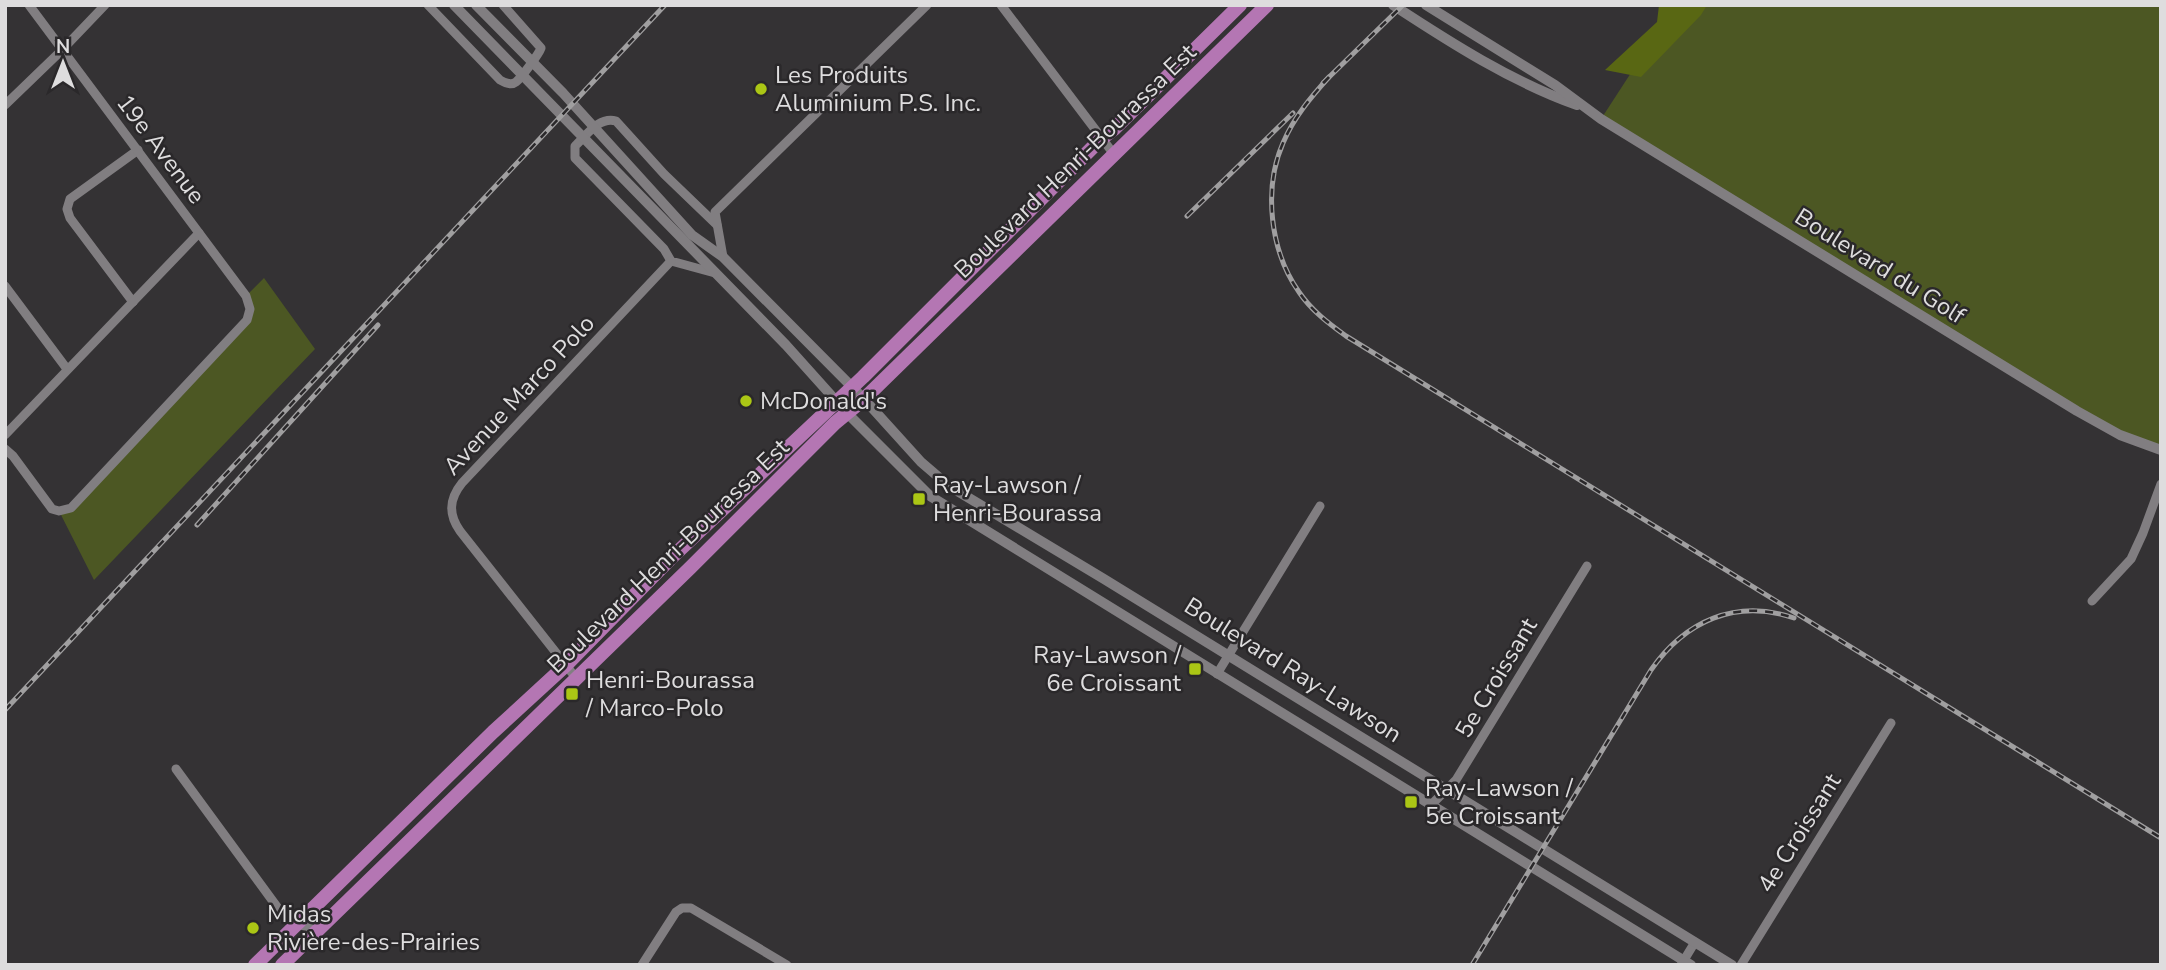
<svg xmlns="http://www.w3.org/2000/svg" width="2166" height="970" font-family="'Nunito Sans',sans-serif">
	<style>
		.green { fill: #4c5723 }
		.forest { fill: #596713 }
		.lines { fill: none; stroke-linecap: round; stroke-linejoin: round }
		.minor { stroke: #817e81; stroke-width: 9 }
		.tertiary { stroke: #817e81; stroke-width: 10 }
		.primary { stroke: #b476b3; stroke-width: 14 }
		.rail-casing { stroke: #a09fa0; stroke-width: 5 }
		.rail { stroke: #2a282a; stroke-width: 2.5; stroke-dasharray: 8; stroke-linecap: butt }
		.poi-dot { fill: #abc615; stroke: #2a282a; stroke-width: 2.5 }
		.labels { text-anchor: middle; stroke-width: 5; stroke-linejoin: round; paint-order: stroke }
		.poi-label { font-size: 24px; fill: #deddde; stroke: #2a282a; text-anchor: start }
		.street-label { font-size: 24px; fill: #deddde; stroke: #2a282a }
	</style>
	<rect width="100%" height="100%" fill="#343234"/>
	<g class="green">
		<polygon points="1675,5 2161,5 2161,450 2124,436 1601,119"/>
		<polygon points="264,278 315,349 94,580 59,511 65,510 247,320 246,296"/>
	</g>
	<polygon class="forest" points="1659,5 1707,5 1701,15 1641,77 1605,70 1657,22"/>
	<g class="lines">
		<g class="minor">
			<path d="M 428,5 L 500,80 C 505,83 511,86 516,82 C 521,78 539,54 541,48 L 503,5"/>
			<polyline points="1001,5 1113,153"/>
			<polyline points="5,105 62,50 105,5"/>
			<polyline points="723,257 715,212 927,5"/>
			<path d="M 715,273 L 671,261 L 664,249 L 575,158 L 575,146 C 586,136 599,116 616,121 L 664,174 L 717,225"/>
			<polyline points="5,286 67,369"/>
			<polyline points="133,302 70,218 67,209 70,199 138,150"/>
			<polyline points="5,435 199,233"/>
			<polyline points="5,449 13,456 52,509 59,511 71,508 247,320 250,309 246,296 29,5"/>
			<polyline points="2092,601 2131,559 2143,533 2161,484"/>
			<polyline points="1217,674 1320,506"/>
			<path d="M 576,678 L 460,531 C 448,514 449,499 462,483 L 671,261"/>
			<polyline points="176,769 283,915 298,924 316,930"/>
			<polyline points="1431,805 1456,780 1587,566"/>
			<polyline points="642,965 676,912 682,908 691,908 787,965"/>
			<polyline points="1681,965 1695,942"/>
			<polyline points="1741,965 1891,723"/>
		</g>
		<g class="tertiary">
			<polyline points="454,5 786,345 847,413 930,496 1691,965"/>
			<polyline points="476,5 563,93 692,235 723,257 864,399 921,462 949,486 1104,579 1732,965"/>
			<path d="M 1393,5 C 1451,43 1512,82 1577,105"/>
			<polyline points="1426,5 1555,85 1601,119 2077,411 2120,435 2161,450"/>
		</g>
		<g class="primary">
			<polyline points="255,965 493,732 566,665 670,559 863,377 1101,139 1114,129 1240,5"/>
			<polyline points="282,965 691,567 835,423 864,399 1267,5"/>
		</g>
		<defs>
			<g id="rail">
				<path d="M 1329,77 C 1311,97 1294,117 1283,143 C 1263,189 1270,251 1299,292 C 1311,310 1328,323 1346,336 L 2161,838"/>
				<polyline points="1323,83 1403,5"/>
				<polyline points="1187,216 1293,113"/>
				<polyline points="197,525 378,325"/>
				<polyline points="5,710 665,5"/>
				<path d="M 1472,965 L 1651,670 C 1685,621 1736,598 1794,618"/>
			</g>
		</defs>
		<use href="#rail" class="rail-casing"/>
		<use href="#rail" class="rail"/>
	</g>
	<g class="poi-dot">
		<circle cx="761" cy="89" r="7"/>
		<circle cx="746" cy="401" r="7"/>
		<rect x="912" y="492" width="14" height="14" rx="3.5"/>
		<rect x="1188" y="662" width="14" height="14" rx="3.5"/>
		<rect x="565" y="687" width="14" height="14" rx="3.5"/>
		<rect x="1404" y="795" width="14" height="14" rx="3.5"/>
		<circle cx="253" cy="928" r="7"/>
	</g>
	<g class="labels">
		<g class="poi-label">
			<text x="775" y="83">Les Produits<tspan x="775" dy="28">Aluminium P.S. Inc.</tspan></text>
			<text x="760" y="409">McDonald's</text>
			<text x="933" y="493">Ray-Lawson /<tspan x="933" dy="28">Henri-Bourassa</tspan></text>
			<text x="1181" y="663" text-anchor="end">Ray-Lawson /<tspan x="1181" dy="28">6e Croissant</tspan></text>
			<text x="586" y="688">Henri-Bourassa<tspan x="586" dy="28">/ Marco-Polo</tspan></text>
			<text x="1425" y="796">Ray-Lawson /<tspan x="1425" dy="28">5e Croissant</tspan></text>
			<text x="267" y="922">Midas<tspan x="267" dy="28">Rivière-des-Prairies</tspan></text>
		</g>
		<g class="street-label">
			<text transform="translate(161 149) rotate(53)" y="8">19e Avenue</text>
			<text transform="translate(1075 161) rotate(-44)" y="8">Boulevard Henri-Bourassa Est</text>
			<text transform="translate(1880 266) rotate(32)" y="8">Boulevard du Golf</text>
			<text transform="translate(519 395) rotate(-47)" y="8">Avenue Marco Polo</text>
			<text transform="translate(668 556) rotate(-44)" y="8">Boulevard Henri-Bourassa Est</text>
			<text transform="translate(1293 670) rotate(32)" y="8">Boulevard Ray-Lawson</text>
			<text transform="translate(1496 678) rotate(-59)" y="8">5e Croissant</text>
			<text transform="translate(1799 833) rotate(-58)" y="8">4e Croissant</text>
		</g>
	</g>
	<rect width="2166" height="970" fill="none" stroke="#deddde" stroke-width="14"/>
	<g transform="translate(63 63)" stroke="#2a282a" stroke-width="5" paint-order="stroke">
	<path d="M0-5L12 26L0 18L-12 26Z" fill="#deddde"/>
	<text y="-10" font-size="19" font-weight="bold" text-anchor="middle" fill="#deddde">N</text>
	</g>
</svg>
